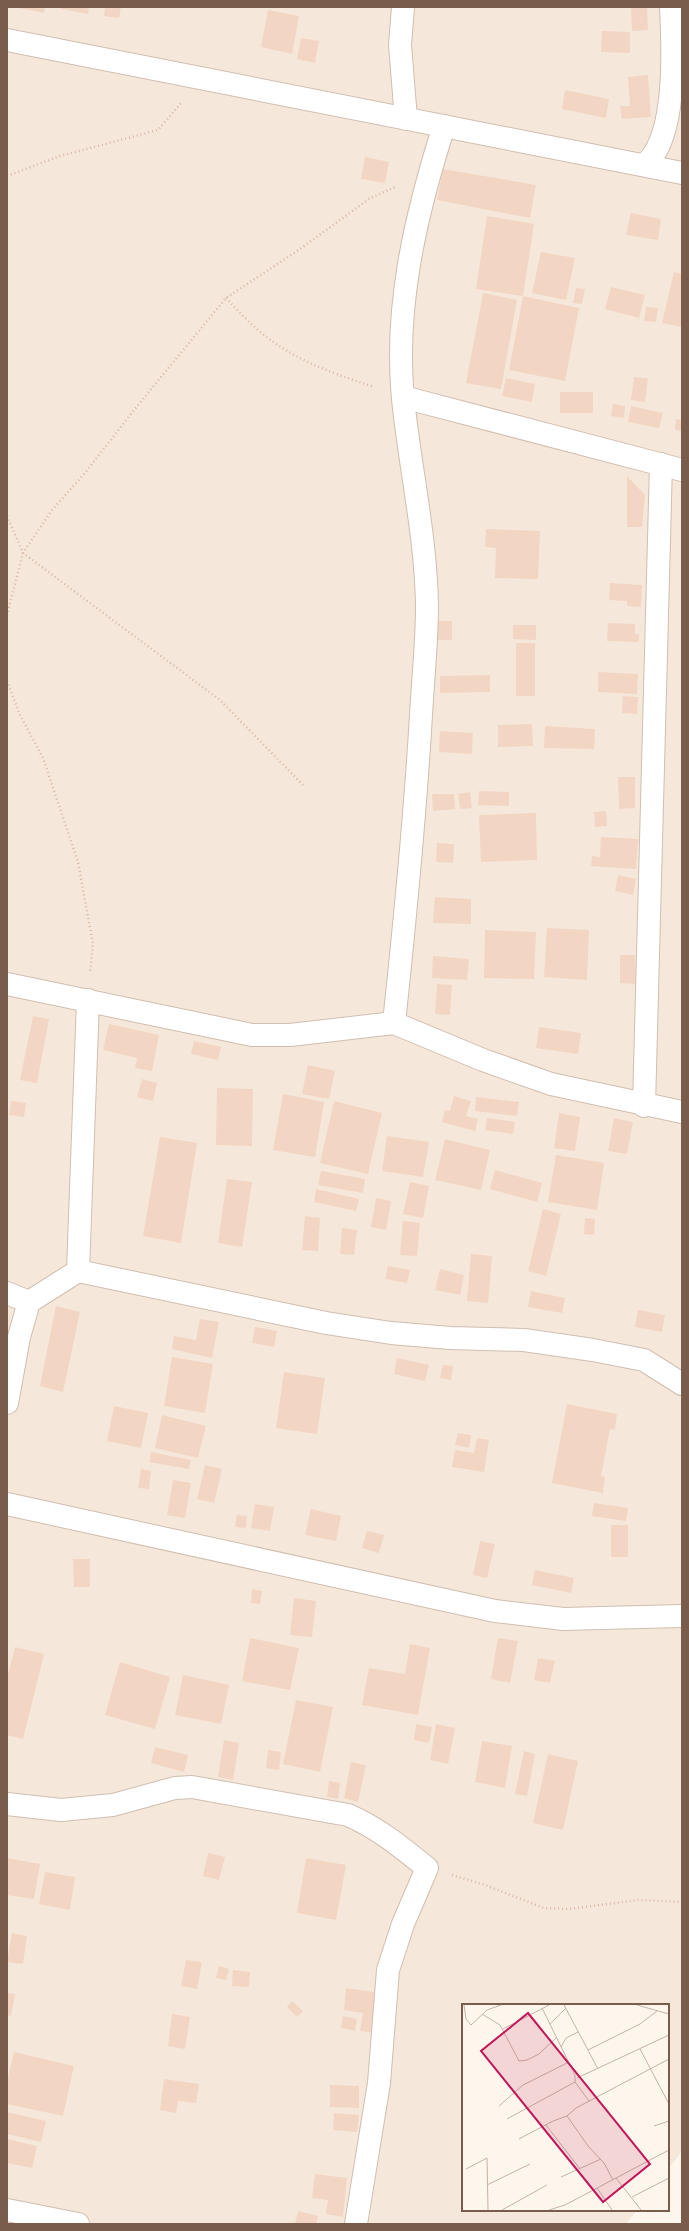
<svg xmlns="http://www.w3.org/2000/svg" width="689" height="2231" font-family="'Noto Sans',sans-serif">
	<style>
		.residential { fill: #f5e8da }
		.building { fill: #f3d5c3 }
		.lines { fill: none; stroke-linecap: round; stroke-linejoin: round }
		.minor-casing { stroke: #d1beb0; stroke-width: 24 }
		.path { stroke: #d9b8a5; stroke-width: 2.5; stroke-dasharray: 1 3; stroke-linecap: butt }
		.minor { stroke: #fff; stroke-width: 22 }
		.inset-road { fill: none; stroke: #c5b3a7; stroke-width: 1 }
		.view { fill: #c2185b; fill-opacity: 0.15; stroke: #c2185b; stroke-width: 2 }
		.inset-edge { fill: none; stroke: #7a5c4d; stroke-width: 2 }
	</style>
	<rect width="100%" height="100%" fill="#fdf6ec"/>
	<polygon class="residential" points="7,7 682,7 682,2151 668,2169 668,2005 463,2005 463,2210 637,2210 626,2224 7,2224"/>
	<g class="building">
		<polygon points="14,7 45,7 44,13"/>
		<polygon points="61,7 89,7 88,14 61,9"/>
		<polygon points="105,7 121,7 119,18 104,16"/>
		<polygon points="631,7 647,7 648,30 632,31"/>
		<polygon points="268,10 299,16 292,54 261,47"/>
		<polygon points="602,31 630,32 630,53 601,52"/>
		<polygon points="301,38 319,41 315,63 297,59"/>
		<polygon points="648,75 651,117 622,119 620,106 630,106 628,77"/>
		<polygon points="565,90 609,99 606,118 562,109"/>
		<polygon points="365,157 389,162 385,183 361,179"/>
		<polygon points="443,169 536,185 530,218 437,200"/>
		<polygon points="631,213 661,219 658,240 626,235"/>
		<polygon points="487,216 534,224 523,296 476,289"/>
		<polygon points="541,252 575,258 566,300 532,293"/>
		<polygon points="674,272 682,274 682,327 662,323"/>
		<polygon points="611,287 645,295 639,318 605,309"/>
		<polygon points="576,288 585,289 582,304 573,303"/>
		<polygon points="483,293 517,300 501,389 466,383"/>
		<polygon points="523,296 579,308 565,381 509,370"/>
		<polygon points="646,307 658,308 656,322 644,321"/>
		<polygon points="634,377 648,378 645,402 631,400"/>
		<polygon points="506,378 535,384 532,402 502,396"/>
		<rect x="560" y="392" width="33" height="21"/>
		<polygon points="613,404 625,406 624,418 611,416"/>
		<polygon points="631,406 663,413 659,428 628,422"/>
		<polygon points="676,419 682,420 682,431 675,430"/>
		<polygon points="627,476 645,495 642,527 627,527"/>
		<polygon points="486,529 540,531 538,579 495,578 496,548 485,547"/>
		<polygon points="610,583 642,585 641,607 627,606 627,601 609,600"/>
		<rect x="437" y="621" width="15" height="19"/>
		<polygon points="608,623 635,624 635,634 639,634 639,642 607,641"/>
		<polygon points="513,625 536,625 536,640 513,639"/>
		<rect x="516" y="643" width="19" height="53"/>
		<polygon points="598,672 638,674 637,694 598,692"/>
		<polygon points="490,675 490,692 440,693 440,676"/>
		<polygon points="623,696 638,697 637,714 622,713"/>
		<polygon points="532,724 533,746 498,747 498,725"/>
		<polygon points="545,726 595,729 594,749 544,748"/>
		<polygon points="440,731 473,733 472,754 439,752"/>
		<polygon points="618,777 635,777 635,808 619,809"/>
		<polygon points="479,791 509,792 509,806 478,805"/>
		<polygon points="470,792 472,808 460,809 458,794"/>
		<polygon points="432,794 454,794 455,809 433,811"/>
		<polygon points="606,811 607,826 595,827 594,812"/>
		<polygon points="536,813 537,860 481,862 479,815"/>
		<polygon points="601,837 638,839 636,869 591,866 592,856 600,857"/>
		<polygon points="437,843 454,844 453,863 436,862"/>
		<polygon points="618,875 636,879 633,895 615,891"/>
		<polygon points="435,897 471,899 471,924 433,923"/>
		<polygon points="547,928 589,930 587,980 544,977"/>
		<polygon points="485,930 536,932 534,979 484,978"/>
		<polygon points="620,955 635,955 635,984 620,983"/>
		<polygon points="433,956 469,959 467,980 432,978"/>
		<polygon points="437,984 452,985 450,1015 435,1014"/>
		<polygon points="33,1016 49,1019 37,1083 20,1080"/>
		<polygon points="109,1024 159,1035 152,1071 135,1068 137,1058 103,1050"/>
		<polygon points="539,1027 581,1033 578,1054 536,1048"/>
		<polygon points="194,1041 221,1047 218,1060 191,1054"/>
		<polygon points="308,1065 335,1071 329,1099 302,1094"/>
		<polygon points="142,1079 157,1083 153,1101 137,1097"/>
		<polygon points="217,1088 253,1089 252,1146 216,1145"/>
		<polygon points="283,1094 324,1102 315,1157 273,1150"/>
		<polygon points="454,1096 471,1101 466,1116 478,1119 475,1131 442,1122 445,1110 450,1111"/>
		<polygon points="476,1097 519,1102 517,1116 475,1111"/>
		<polygon points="11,1101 26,1103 24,1117 9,1115"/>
		<polygon points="334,1101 382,1113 368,1174 320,1163"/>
		<polygon points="559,1113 580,1117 575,1151 554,1148"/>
		<polygon points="487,1118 515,1122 513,1134 485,1130"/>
		<polygon points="614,1118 633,1122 627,1154 608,1151"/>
		<polygon points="387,1136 429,1142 423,1177 382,1171"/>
		<polygon points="160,1137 197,1143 181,1243 143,1236"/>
		<polygon points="445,1139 490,1150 481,1190 435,1180"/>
		<polygon points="556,1155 604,1163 597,1210 548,1202"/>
		<polygon points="495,1170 542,1183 537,1202 490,1189"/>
		<polygon points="321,1171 365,1179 363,1193 318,1185"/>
		<polygon points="227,1179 252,1182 242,1247 218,1243"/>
		<polygon points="410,1182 429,1186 423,1218 403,1214"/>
		<polygon points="316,1189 359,1199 356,1211 314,1202"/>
		<polygon points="376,1198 391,1201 386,1230 371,1227"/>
		<polygon points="543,1209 561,1214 546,1276 528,1271"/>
		<polygon points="305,1216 320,1218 318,1251 302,1250"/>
		<polygon points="585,1218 595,1219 594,1235 584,1234"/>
		<polygon points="403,1221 420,1223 417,1256 400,1255"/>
		<polygon points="342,1228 357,1230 354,1255 340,1254"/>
		<polygon points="471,1254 492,1256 488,1303 467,1301"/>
		<polygon points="388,1266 410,1270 407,1283 385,1279"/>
		<polygon points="440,1269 464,1275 460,1295 435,1290"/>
		<polygon points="531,1291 565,1298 562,1313 528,1307"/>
		<polygon points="56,1306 80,1312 63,1392 40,1386"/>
		<polygon points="638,1310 665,1315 662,1332 635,1327"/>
		<polygon points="200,1319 219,1322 212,1358 172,1349 174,1336 196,1340"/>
		<polygon points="255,1327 277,1331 274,1347 252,1343"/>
		<polygon points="172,1357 213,1364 205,1413 164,1406"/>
		<polygon points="397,1358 429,1365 425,1381 394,1374"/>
		<polygon points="443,1365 453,1366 451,1380 440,1378"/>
		<polygon points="284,1372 325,1378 317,1434 276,1428"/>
		<polygon points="567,1404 617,1414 615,1430 610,1429 601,1476 605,1477 603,1493 552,1483"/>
		<polygon points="114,1406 148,1413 141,1448 107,1441"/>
		<polygon points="162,1415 206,1426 198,1458 155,1448"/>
		<polygon points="458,1433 471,1435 469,1448 455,1445"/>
		<polygon points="477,1438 489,1440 484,1472 452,1467 455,1450 474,1453"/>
		<polygon points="151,1452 191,1460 189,1469 149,1462"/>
		<polygon points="205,1465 222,1469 214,1503 197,1499"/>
		<polygon points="141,1469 151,1471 149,1489 138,1488"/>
		<polygon points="173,1480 191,1483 185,1518 167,1515"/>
		<polygon points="594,1503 628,1508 626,1521 592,1516"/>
		<polygon points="255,1504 274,1507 270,1531 251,1528"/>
		<polygon points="311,1509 341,1516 336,1541 305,1535"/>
		<polygon points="237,1515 247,1516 246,1528 235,1527"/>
		<rect x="611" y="1525" width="17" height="32"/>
		<polygon points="367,1531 384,1535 379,1553 362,1548"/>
		<polygon points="480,1541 495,1544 487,1578 473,1575"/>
		<polygon points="73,1559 90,1559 90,1587 74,1587"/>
		<polygon points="535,1570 574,1578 571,1593 532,1585"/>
		<polygon points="252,1589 262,1591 260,1604 251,1603"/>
		<polygon points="294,1598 316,1601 312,1637 290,1635"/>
		<polygon points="250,1638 299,1648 290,1690 242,1681"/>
		<polygon points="498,1638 518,1641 510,1683 491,1679"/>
		<polygon points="410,1644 430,1648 418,1715 362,1705 369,1668 405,1674"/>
		<polygon points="15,1647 44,1654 23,1739 7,1735 7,1678"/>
		<polygon points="538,1658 555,1661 550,1683 534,1680"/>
		<polygon points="120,1662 170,1677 155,1729 105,1715"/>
		<polygon points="183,1675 229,1685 221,1724 175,1715"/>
		<polygon points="296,1700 333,1707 320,1772 283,1764"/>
		<polygon points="416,1724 432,1727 429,1743 414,1740"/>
		<polygon points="436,1724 455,1728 448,1764 430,1760"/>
		<polygon points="224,1740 239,1743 233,1780 218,1777"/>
		<polygon points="482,1741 512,1746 505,1788 475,1782"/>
		<polygon points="155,1747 188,1755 184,1772 151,1763"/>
		<polygon points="268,1750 281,1752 279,1770 266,1768"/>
		<polygon points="524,1751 535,1754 527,1796 515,1794"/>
		<polygon points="548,1754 578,1761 563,1830 533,1823"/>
		<polygon points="351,1762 366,1765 358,1802 344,1798"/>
		<polygon points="329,1781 340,1783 338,1799 327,1797"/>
		<polygon points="208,1853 225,1857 219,1880 203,1876"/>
		<polygon points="7,1858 40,1864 34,1899 7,1895"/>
		<polygon points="306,1858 346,1865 336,1920 297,1913"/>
		<polygon points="45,1872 75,1877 70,1910 39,1904"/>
		<polygon points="12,1933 27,1936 23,1964 7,1962"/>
		<polygon points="186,1960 202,1962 197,1989 181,1986"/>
		<polygon points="219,1966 229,1969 226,1980 216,1978"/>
		<polygon points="233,1970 250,1972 249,1987 232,1986"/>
		<polygon points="346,1988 380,1993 375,2033 360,2031 363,2013 344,2010"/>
		<polygon points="7,1993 15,1994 11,2016 7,2015"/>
		<polygon points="292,2001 303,2011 297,2017 287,2007"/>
		<polygon points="172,2014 190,2017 185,2049 168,2046"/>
		<polygon points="343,2016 357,2019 355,2031 341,2028"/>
		<polygon points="14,2052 74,2066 63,2116 7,2104 7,2082"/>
		<polygon points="164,2079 199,2084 196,2103 178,2101 176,2113 160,2110"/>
		<polygon points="330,2085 359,2086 359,2108 330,2107"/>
		<polygon points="7,2112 46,2121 41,2142 7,2134"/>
		<polygon points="334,2113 359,2115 357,2132 333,2130"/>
		<polygon points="7,2139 37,2146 32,2168 7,2163"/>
		<polygon points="315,2174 347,2178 343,2217 326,2214 328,2200 312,2198"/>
		<polygon points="298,2211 318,2216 316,2224 295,2224"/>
	</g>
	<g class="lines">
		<defs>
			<g id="minor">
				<polyline points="403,7 400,45 406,119"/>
				<polyline points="7,40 682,173"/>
				<path d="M 644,165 C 647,162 652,158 654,154 C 676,120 673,47 671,7"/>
				<polyline points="403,397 682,470"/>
				<polyline points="7,984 252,1035 290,1035 394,1023 483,1060 551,1084 682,1112"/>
				<path d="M 394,1023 C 405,920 415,818 421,715 C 423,679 427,642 427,606 C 426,536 410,468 403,399 C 394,306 416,214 444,126"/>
				<polyline points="644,1106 661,464"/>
				<polyline points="78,1271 326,1323 391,1333 450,1338 524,1340 593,1350 644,1360 682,1384"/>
				<polyline points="7,1293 29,1302"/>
				<polyline points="7,1403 19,1337 29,1302 78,1271 88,1000"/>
				<polyline points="7,1504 495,1611 563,1619 682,1616"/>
				<path d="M 7,1804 L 61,1810 L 113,1805 L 175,1788 L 192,1787 L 348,1815 C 378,1828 401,1847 427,1868 L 403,1924 L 388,1970 L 379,2083 L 356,2224"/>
				<polyline points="7,2210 78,2224"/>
			</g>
		</defs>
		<use href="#minor" class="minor-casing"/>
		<g class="path">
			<polyline points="7,176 60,156 158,130 181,103"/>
			<path d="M 226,298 C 239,312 253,327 268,338 C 299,362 338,375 374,387"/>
			<polyline points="7,516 23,553 7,615"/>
			<polyline points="7,681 19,713 43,758 78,862 93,944 90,973"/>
			<polyline points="303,785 220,700 23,553 52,510 85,473 134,410 226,298 300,249 369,199 397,186"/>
			<polyline points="452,1875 485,1885 544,1908 569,1909 638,1900 682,1902"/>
		</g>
		<use href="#minor" class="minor"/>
	</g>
	<g transform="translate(462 2004)">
		<rect width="207" height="207" fill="#fdf6ec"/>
		<path class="inset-road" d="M 2,1 L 4,15 L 9,21 L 25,6 L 39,1M 102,1 L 136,65M 175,1 L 207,10M 80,4 L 113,71 L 113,78 L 127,97M 20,10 L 38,21 L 57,57 L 65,56 L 77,50 L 94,34M 88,20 L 104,4M 41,25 L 87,1M 99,43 L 104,34 L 116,28M 178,45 L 207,100M 126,46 L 178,20 L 195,7M 115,74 L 207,31M 37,102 L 61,81 L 107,58M 105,112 L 126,142 L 142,159 L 151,176M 45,115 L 113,78M 84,121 L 118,165M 192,122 L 207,117M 57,135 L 91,117 L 105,112 L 114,104 L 207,55M 4,165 L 25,154 L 26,206M 99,173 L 139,155M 154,174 L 179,206M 25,181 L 68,160M 135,184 L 150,206M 170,193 L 207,174M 40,206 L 85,181M 87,206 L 103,201 L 207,146"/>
		<path class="view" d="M 66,9 L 188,160 L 141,198 L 19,47 Z"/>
		<rect width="207" height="207" class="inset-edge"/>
	</g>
	<rect width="689" height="2231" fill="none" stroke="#7a5c4d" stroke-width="16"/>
</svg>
